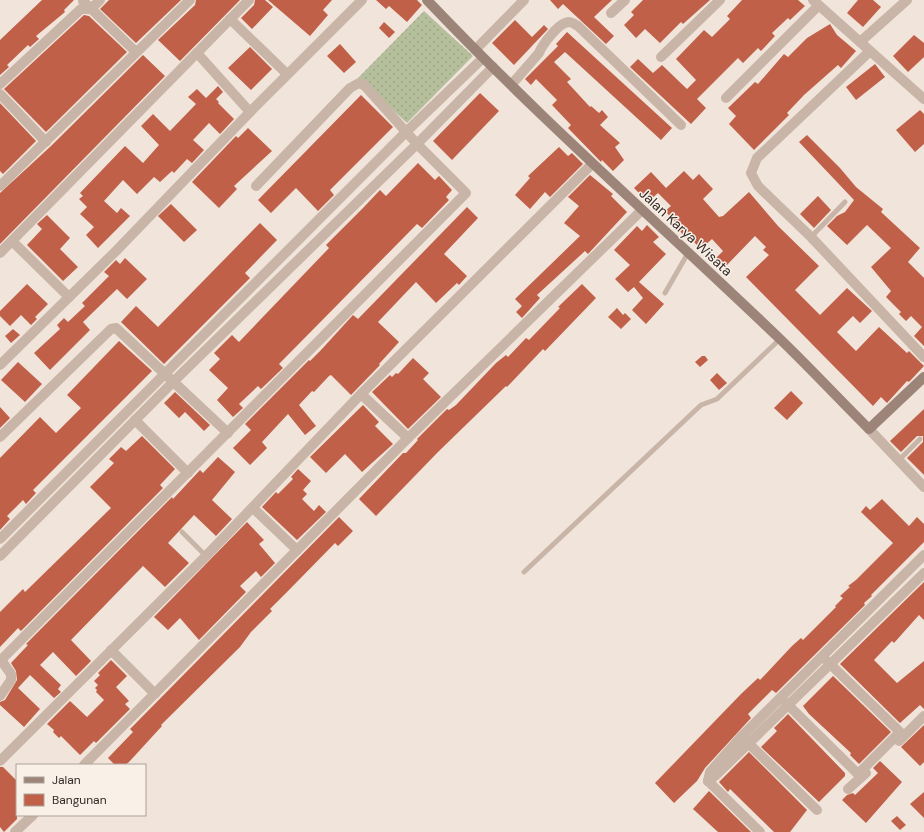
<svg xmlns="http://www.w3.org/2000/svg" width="924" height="832" font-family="'DM Sans',sans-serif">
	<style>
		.grass { fill: url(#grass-dots) }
		.building { fill: #c16049 }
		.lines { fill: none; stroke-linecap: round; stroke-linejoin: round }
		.lane { stroke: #c8b5a8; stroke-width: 5 }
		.street { stroke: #c8b5a8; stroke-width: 10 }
		.secondary { stroke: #9c8479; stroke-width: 10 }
		.labels { text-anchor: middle; stroke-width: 3; stroke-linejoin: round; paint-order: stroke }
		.street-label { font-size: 14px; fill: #352b28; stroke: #f9f0e7 }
	</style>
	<defs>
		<pattern id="grass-dots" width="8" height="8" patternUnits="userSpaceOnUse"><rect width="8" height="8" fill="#b5bf9c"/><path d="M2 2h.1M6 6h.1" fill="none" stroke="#9ca486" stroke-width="1.8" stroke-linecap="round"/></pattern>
	</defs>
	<rect width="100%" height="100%" fill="#f1e5db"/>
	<polygon class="grass" points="424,11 473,56 407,123 358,78"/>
	<g class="building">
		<polygon points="42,0 74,0 64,10 65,12 36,36 39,39 30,47 28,45 7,65 9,67 0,75 0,40"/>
		<polygon points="109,0 181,0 136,43 100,9"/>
		<polygon points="196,0 240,0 180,61 158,40 195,5"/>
		<polygon points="255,0 265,0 273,7 252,29 241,18 254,5"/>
		<polygon points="268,0 332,0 323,10 328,15 310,36"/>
		<polygon points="376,0 417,0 422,5 407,22 389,6 386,9"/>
		<polygon points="550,0 612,0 594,17 614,36 606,44 563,4 558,9"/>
		<polygon points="643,0 710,0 683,24 681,22 660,43 645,29 636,38 624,25 634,15 631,12"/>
		<polygon points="742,0 798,0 805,6 790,20 788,18 772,33 775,36 761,51 758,48 743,63 738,58 697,99 706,108 691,124 630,67 638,59 653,73 662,65 687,89 696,80 676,59 704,30 712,37 730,19 727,16"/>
		<polygon points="858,0 873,0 881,7 863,27 847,13"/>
		<polygon points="84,15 89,16 127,52 46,132 4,89"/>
		<polygon points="515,20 532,37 544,25 548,29 514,65 492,43"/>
		<polygon points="384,22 395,32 389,38 379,28"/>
		<polygon points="830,24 837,35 856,51 841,68 838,65 804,95 787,113 789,115 754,150 729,124 736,116 728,108 755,82 758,84 784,54 788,57 807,38"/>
		<polygon points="567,32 672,128 661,140 565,52 554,62 571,79 567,82 590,107 591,106 599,113 602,110 608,117 600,125 620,143 615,147 624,160 613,171 602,160 601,162 568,128 571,125 552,105 557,100 536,79 531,85 525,79 558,46 556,44"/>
		<polygon points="914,35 924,43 924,57 908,72 893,56"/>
		<polygon points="340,44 356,62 344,73 327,56"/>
		<polygon points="250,47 272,69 251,90 228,68"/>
		<polygon points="143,55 165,76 0,244 0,193 51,146"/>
		<polygon points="875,64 885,77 856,100 846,87"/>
		<polygon points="218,86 223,92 216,99 219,102 218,103 234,119 220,134 209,123 193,140 204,150 192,163 187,159 174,173 172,171 160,182 154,177 137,194 123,180 104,201 117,213 121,208 130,216 98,248 86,235 94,227 80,214 87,207 79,199 83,196 80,193 125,146 143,163 159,145 141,126 153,114 170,131 196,104 188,97 197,89 206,98"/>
		<polygon points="480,93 499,111 452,160 433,141"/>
		<polygon points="361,95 393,127 330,190 334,195 318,211 296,188 271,213 258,200"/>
		<polygon points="0,103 36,141 3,174 0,171"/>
		<polygon points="920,110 924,114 924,144 915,152 896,130"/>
		<polygon points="248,128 272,151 234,186 237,189 219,208 192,182 236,136 238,138"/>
		<polygon points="807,135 840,168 856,187 883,209 881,212 920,248 908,262 924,278 924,346 914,336 922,327 911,316 906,321 899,314 901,312 886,297 891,291 871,267 891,248 867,225 847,245 827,226 837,216 845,212 854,200 799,142"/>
		<polygon points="559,147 568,156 572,153 583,164 550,197 545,192 530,209 515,195 530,178 528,176"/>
		<polygon points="418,163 435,180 439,176 452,190 446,197 449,200 422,228 417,224 279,364 283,368 261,389 258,386 239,404 243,408 233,417 217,400 228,388 209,370 220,359 214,353 232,335 239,342 329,248 326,245 363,208 380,190 386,196"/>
		<polygon points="684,171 693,180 699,174 713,189 703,199 719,217 723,216 749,192 778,226 819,266 795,290 820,315 847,288 872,311 860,323 853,316 837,332 856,351 879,327 907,353 909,351 924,366 909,382 907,381 887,403 881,397 873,406 746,277 769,255 763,250 766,247 755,236 724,268 715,259 723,251 712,239 701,249 689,237 687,239 676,227 678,225 665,211 671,206 658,193 648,202 634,188 651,172 666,188"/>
		<polygon points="590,175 613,194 611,196 627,212 588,254 585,251 537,295 540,298 522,318 516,312 522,306 515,299 580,236 564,223 579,206 568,197"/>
		<polygon points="818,196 831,210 814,228 800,214"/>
		<polygon points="171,204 197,230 184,242 158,216"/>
		<polygon points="467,207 478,218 444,254 467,276 459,285 457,283 436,303 416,282 378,322 399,342 379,364 380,365 351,395 331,375 329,376 314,392 312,391 299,405 316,426 305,435 288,414 262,442 267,448 250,465 233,448 251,430 245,424 309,360 310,361 321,350 353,315 358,319"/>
		<polygon points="47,215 70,238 60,249 78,267 63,281 27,245 42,229 37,224"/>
		<polygon points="260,223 277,240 245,273 250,278 164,364 121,322 136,306 158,327"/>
		<polygon points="647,225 659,237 653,242 666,254 639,282 664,304 646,324 632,310 643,298 634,287 628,292 615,279 630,265 614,250 637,226 642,231"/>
		<polygon points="125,258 147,279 127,299 117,289 83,322 90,330 50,370 34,353 60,329 57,325 64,318 68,322 85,306 82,303 109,276 104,272 116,260 120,264"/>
		<polygon points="27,284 48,304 35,317 37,319 31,325 21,315 10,326 0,316 0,311"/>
		<polygon points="582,284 596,298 545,351 543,349 507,387 506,386 438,452 376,516 359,499 403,453 406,453 418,440 417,439 447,409 449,410 456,405 496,363 506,355 508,357 526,338 529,340 560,308 558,307"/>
		<polygon points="617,308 623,315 625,313 631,319 621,329 608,317"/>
		<polygon points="13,329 20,335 11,343 5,336"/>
		<polygon points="119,341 152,371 33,490 36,493 26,504 23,500 7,516 10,519 0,530 0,458 40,417 56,433 81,408 67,395"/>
		<polygon points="702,356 705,356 708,360 700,367 695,362"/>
		<polygon points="413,358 429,373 423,379 441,397 408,429 372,392 390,375 392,377 396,373 398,374"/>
		<polygon points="18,362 42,384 25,402 1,380"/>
		<polygon points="717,373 727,383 719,390 710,380"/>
		<polygon points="791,391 803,403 787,420 774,408"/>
		<polygon points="175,392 210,425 204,431 185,412 179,418 164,403"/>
		<polygon points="363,405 379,422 375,426 393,444 362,472 345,454 326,473 310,457"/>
		<polygon points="0,407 10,418 0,428"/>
		<polygon points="924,409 924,475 907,458 923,442 923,436 917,436 901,452 890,441"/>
		<polygon points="142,436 175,469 160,485 163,488 21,631 18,628 0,647 0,612 23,589 25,592 111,508 90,487 114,463 109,459 121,447 126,451"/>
		<polygon points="218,457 235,472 212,500 232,519 216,536 194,515 168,543 189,563 165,587 143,566 71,640 91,661 76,676 53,652 40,665 61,685 58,689 61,692 54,698 30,675 18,688 40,709 24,727 0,705 0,702 5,700 17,680 16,671 11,663 28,645 26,644 172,497 173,499 200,470 203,473"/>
		<polygon points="298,469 311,481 303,490 307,494 302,499 314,511 319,505 326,512 297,540 262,507 276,492 278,494 293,479 291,477"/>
		<polygon points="882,499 909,526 917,517 924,524 924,542 871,595 872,596 864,603 865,605 776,693 772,690 748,714 751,718 705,768 697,781 674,803 655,783 741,694 758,678 760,680 792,646 801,638 803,640 836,607 835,606 843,598 840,596 850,587 848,586 856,580 893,543 861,512 866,506 870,510"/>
		<polygon points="339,517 353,531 338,546 335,543 290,589 270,609 272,611 251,632 240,647 161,725 162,726 129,762 125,765 115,765 108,758 133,732 130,729 137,722"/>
		<polygon points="247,522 264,540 259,544 275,563 261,577 256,571 240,586 246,592 199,640 180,618 168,630 154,617"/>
		<polygon points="924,582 924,620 919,615 894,643 892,641 874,660 897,683 924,661 924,709 920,705 900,723 840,664"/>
		<polygon points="111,660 127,676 116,687 129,701 125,704 130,709 96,743 94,741 80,755 61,736 59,738 53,732 54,730 47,724 70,701 87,717 104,700 96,692 97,690 95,688 98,685 94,681 100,675 98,673"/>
		<polygon points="833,676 891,732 859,764 850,755 851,753 809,714 803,706"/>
		<polygon points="788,714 845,773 845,776 819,802 761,747 777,731 774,728"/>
		<polygon points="924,725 924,762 920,766 901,747"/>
		<polygon points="749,752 807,810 790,832 774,832 730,789 728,792 719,782"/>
		<polygon points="880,761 902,782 866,823 842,800 847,795 853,793 855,795 878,773 873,768"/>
		<polygon points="0,767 3,767 17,781 17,819 4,832 0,827"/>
		<polygon points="709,791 751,832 718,832 693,809"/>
		<polygon points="924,792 924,818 910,804"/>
		<polygon points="897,816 906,825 900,830 891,821"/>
	</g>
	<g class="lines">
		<g class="lane">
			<polyline points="811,237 845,202"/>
			<polyline points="665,293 688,253"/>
			<polyline points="898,461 920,439"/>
			<polyline points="182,532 206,556"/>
			<polyline points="524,572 701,405 717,399 780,339"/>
		</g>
		<g class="street">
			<polyline points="813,0 924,99"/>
			<polyline points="83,1 136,52"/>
			<polyline points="85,9 91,9 100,0"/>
			<polyline points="611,13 625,0"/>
			<polyline points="230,19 287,74"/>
			<polyline points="860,42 907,0"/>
			<polyline points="475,50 524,0"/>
			<polyline points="869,52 757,158 751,173 758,186 811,237 924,357"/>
			<polyline points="197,53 250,112"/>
			<polyline points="661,57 720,0"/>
			<polyline points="0,84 81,9"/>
			<path d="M 512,84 L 539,53 C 542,45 559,22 569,22 C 572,22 576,25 578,26 L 681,125"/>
			<polyline points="0,94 46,142"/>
			<polyline points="726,98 818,6"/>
			<polyline points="0,186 190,0"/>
			<polyline points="12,241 69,297"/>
			<polyline points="0,253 249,0"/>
			<polyline points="0,365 116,251 250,112 362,0"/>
			<polyline points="361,394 408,438"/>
			<polyline points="135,420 188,473"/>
			<polyline points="869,429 924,487"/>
			<polyline points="0,437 111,329 116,328 228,433"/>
			<polyline points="253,508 297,550"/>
			<polyline points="0,539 406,132 483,58"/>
			<polyline points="0,556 174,381 417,144 493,67"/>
			<polyline points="111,650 155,694"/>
			<polyline points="0,696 11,680 11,674 1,660 466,193 417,144 364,85 359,83 350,88 256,186"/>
			<polyline points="785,702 858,774 900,732 827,661"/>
			<polyline points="745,740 817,810"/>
			<polyline points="899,741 924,716"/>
			<polyline points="0,761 206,556 361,394 592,164"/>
			<polyline points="84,765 408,438 642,210"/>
			<polyline points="708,781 710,772 741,737 924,555"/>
			<polyline points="708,781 715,776 924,573"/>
			<polyline points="708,781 760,832"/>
			<polyline points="848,789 866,773"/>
			<polyline points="15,832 33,815"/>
		</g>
		<path class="secondary" d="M 427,0 C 539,118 662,226 780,339 C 810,368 839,399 869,429 L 924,377"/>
	</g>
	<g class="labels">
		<g class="street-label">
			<text transform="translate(686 232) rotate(43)" y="5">Jalan Karya Wisata</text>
		</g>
	</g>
	<rect x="16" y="764" width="130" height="52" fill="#f9f0e7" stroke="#aba19b"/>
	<rect x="24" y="777" width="20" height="6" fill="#9c8479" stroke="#aba19b"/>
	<text x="52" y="784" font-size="12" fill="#352b28">Jalan</text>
	<rect x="24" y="794" width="20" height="12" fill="#c16049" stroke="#aba19b"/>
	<text x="52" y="804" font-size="12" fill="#352b28">Bangunan</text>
</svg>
